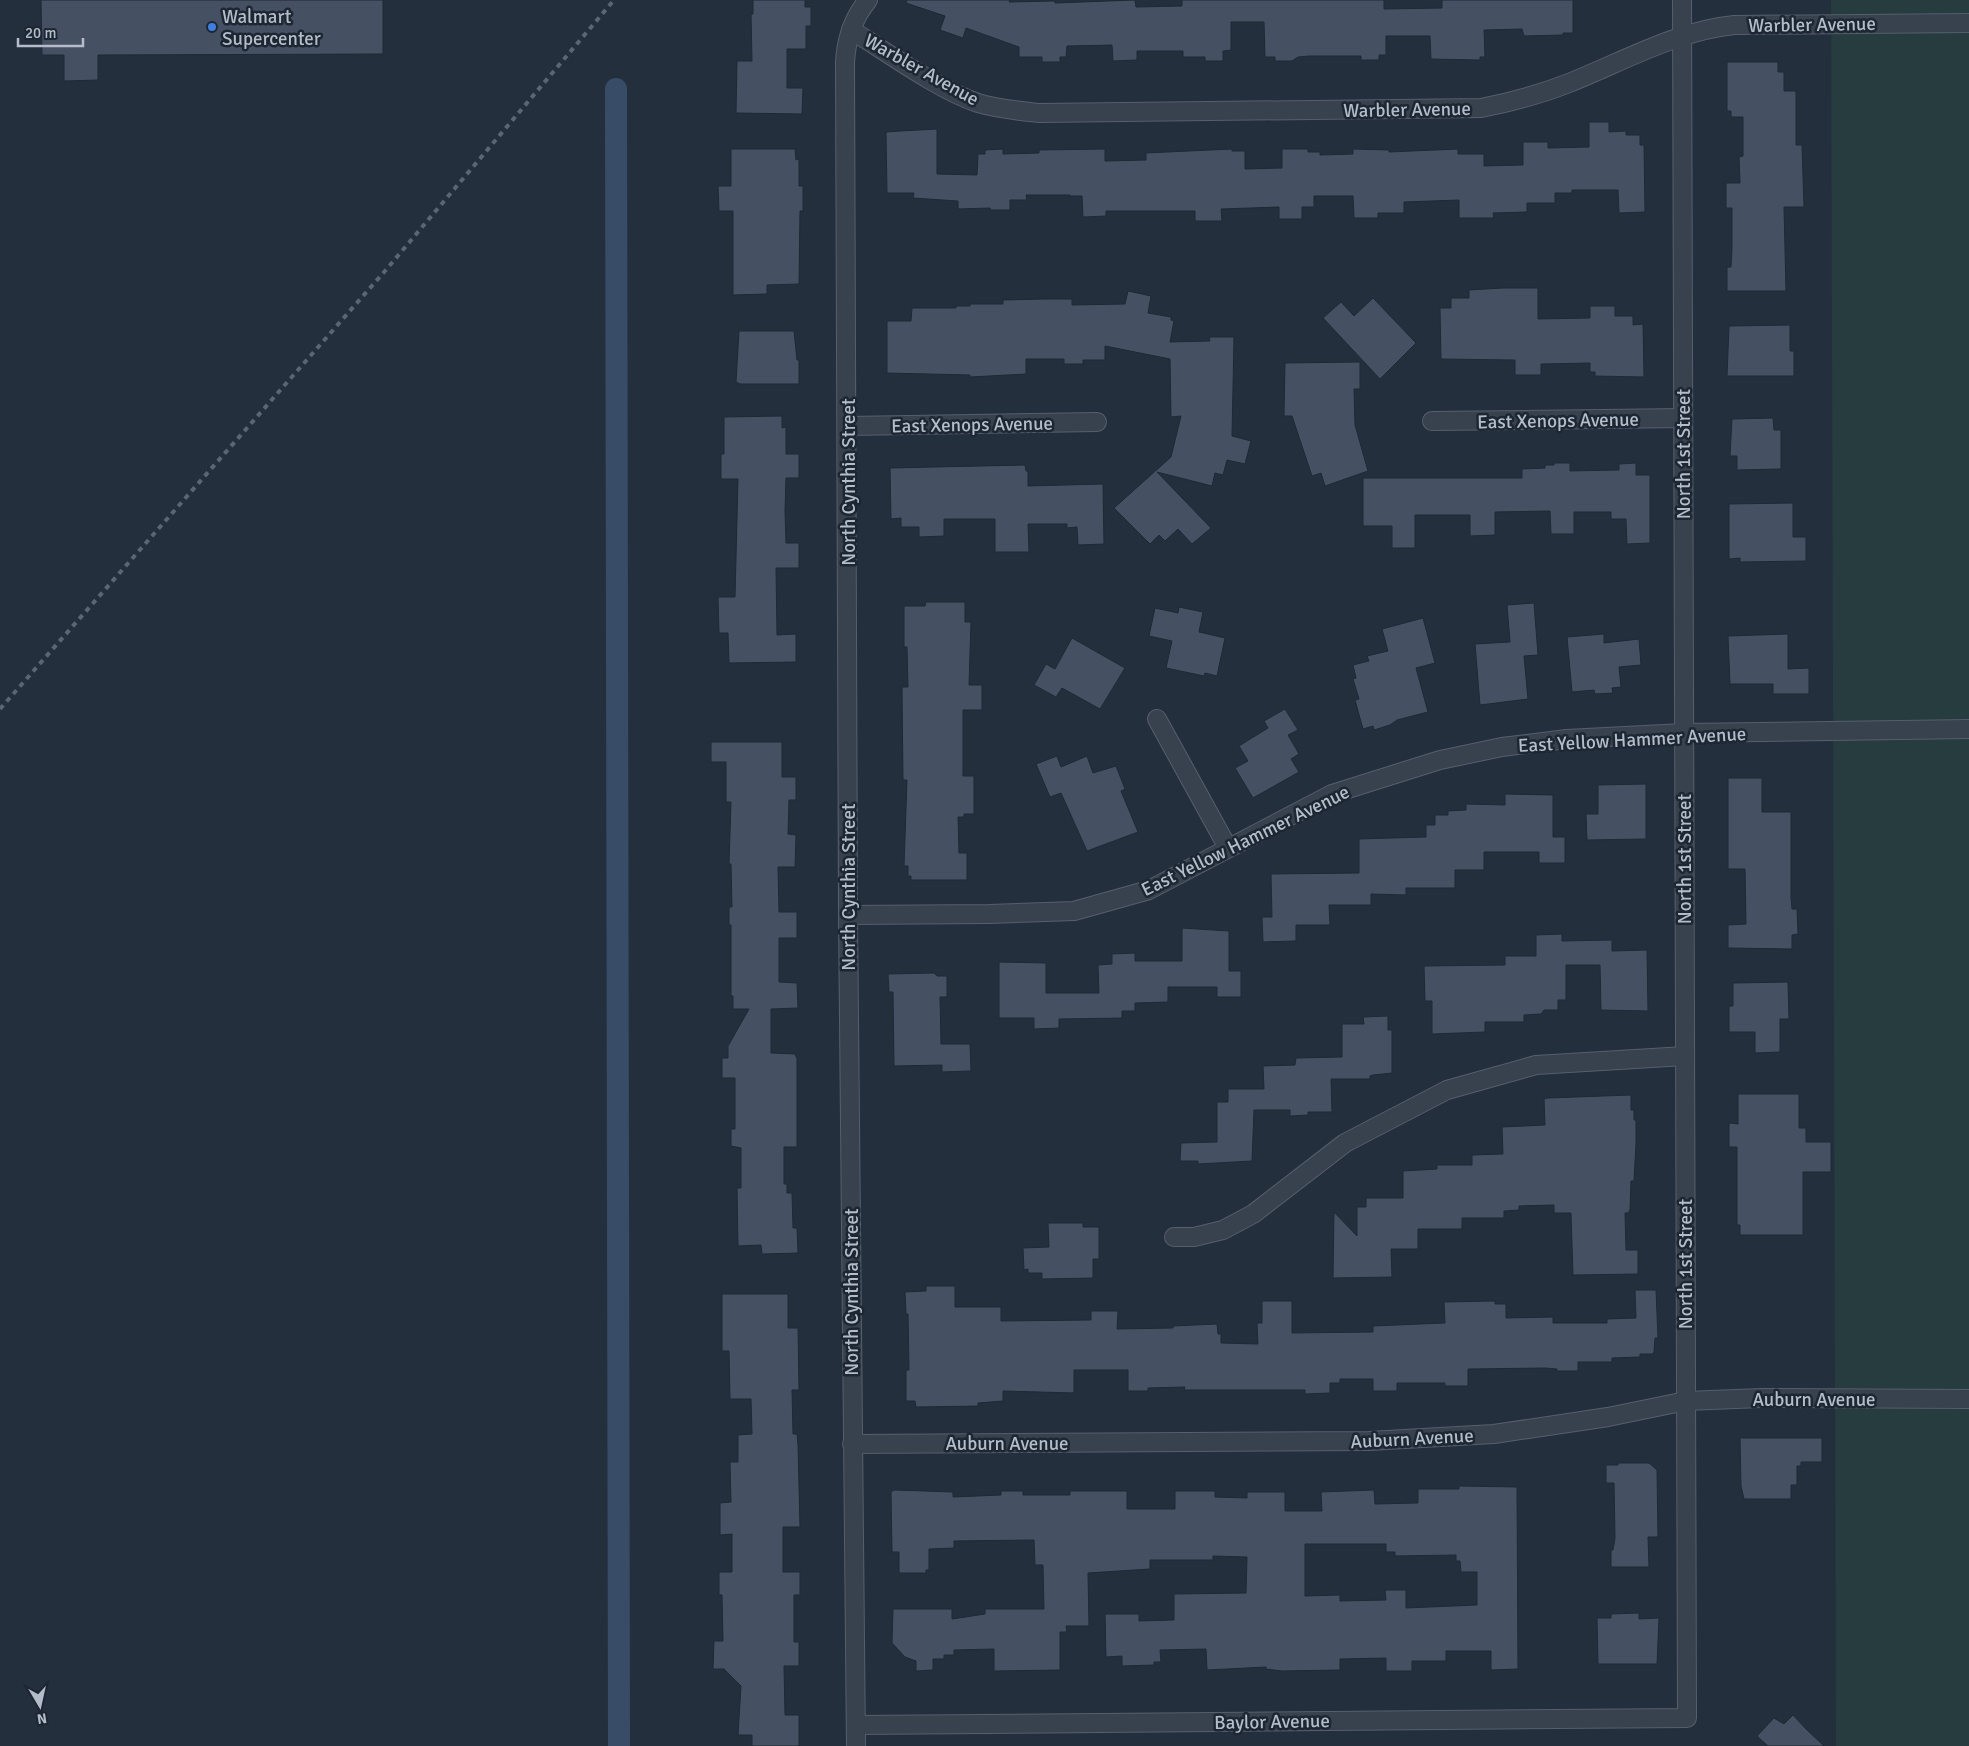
<svg xmlns="http://www.w3.org/2000/svg" width="1969" height="1746" font-family="Signika,sans-serif">
	<style>
		.green { fill: #263c3f }
		.lines { fill: none; stroke-linecap: round; stroke-linejoin: round }
		.canal { stroke: #394c67; stroke-width: 22 }
		.building { fill: #455162; stroke: #1f2835; fill-rule: evenodd }
		.minor-casing { stroke: #565f6c; stroke-width: 20 }
		.minor { stroke: #38414e; stroke-width: 18 }
		.rail { stroke: #5a6575; stroke-width: 4; stroke-dasharray: 5 5; stroke-linecap: butt }
		.shop-dot { fill: #3f7fe0; stroke: #1d2633; stroke-width: 2 }
		.labels { text-anchor: middle; stroke-width: 5; stroke-linejoin: round; paint-order: stroke }
		.poi-label { font-size: 19px; fill: #b4bcc9; stroke: #1d2633; text-anchor: start }
		.street-label { font-size: 19px; fill: #b4bcc9; stroke: #1d2633 }
	</style>
	<rect width="100%" height="100%" fill="#242f3e"/>
	<polygon class="green" points="1831,0 1969,0 1969,1746 1836,1746"/>
	<g class="lines">
		<polyline class="canal" points="616,89 619,1746"/>
	</g>
	<g class="building">
		<polygon points="41,0 383,0 383,54 98,55 98,80 64,81 64,55 42,55"/>
		<polygon points="753,0 805,0 805,7 811,7 811,26 806,26 806,49 787,49 787,88 803,88 802,114 736,113 737,61 752,61 751,14 753,14"/>
		<polygon points="907,0 1010,0 1009,2 1055,1 1055,3 1135,0 1136,7 1182,6 1182,0 1384,0 1384,9 1442,8 1442,0 1573,0 1573,33 1563,33 1563,35 1524,36 1522,29 1484,30 1485,57 1480,57 1480,60 1431,59 1430,36 1386,36 1386,55 1379,55 1379,60 1361,60 1361,56 1309,56 1298,57 1292,61 1275,61 1275,57 1265,57 1264,22 1231,22 1231,50 1223,51 1223,61 1205,61 1205,57 1183,57 1183,51 1137,51 1137,60 1113,61 1112,45 1067,46 1066,57 1060,57 1060,62 1042,62 1042,57 1019,57 1019,47 966,28 963,38 940,30 945,16 906,3"/>
		<polygon points="1727,62 1778,62 1778,72 1784,72 1784,91 1796,91 1796,145 1802,145 1804,207 1784,207 1786,291 1727,291 1727,267 1731,267 1732,248 1732,208 1726,208 1726,183 1740,183 1739,157 1743,156 1743,117 1731,117 1731,111 1727,111"/>
		<polygon points="1589,122 1609,122 1609,132 1626,131 1626,135 1640,135 1640,145 1644,145 1645,212 1619,213 1618,190 1572,190 1572,193 1555,193 1555,203 1527,203 1527,212 1493,213 1494,218 1459,218 1459,200 1404,202 1404,213 1378,213 1378,218 1354,218 1353,196 1314,196 1314,207 1302,207 1302,219 1279,219 1279,207 1221,209 1222,221 1195,221 1195,211 1106,211 1106,216 1083,217 1082,196 1070,196 1070,195 1026,195 1027,200 1010,200 1010,210 990,210 990,208 958,209 958,201 913,198 914,193 887,193 886,132 901,131 937,129 937,174 977,175 978,154 985,154 985,150 1003,149 1003,154 1039,153 1039,150 1105,149 1105,161 1146,160 1146,153 1232,149 1232,151 1245,151 1245,169 1282,168 1282,149 1308,149 1308,152 1320,152 1320,155 1353,154 1353,149 1389,150 1389,152 1458,149 1458,154 1484,154 1484,166 1523,165 1523,142 1548,142 1548,148 1589,147"/>
		<polygon points="731,149 795,149 796,160 799,159 799,186 803,186 803,211 800,211 799,284 767,285 767,294 733,295 733,211 719,211 718,186 731,186"/>
		<polygon points="1503,288 1538,288 1538,319 1590,318 1590,306 1615,306 1615,316 1633,316 1633,325 1643,324 1644,377 1595,376 1595,372 1590,372 1590,363 1541,364 1541,375 1515,375 1515,360 1441,359 1440,308 1451,308 1451,298 1469,298 1469,290"/>
		<polygon points="1128,291 1151,296 1148,313 1171,317 1171,320 1174,321 1170,342 1210,341 1209,337 1234,337 1232,436 1251,441 1245,464 1227,460 1223,475 1215,473 1212,486 1157,472 1211,528 1192,544 1178,529 1165,541 1159,535 1150,544 1114,508 1171,457 1181,416 1171,417 1170,359 1105,346 1105,360 1083,360 1083,364 1064,364 1064,359 1026,359 1026,374 970,377 970,375 887,373 887,321 911,321 912,308 956,308 956,306 970,306 970,304 1003,304 1003,300 1044,299 1072,299 1072,305 1125,304"/>
		<polygon points="1373,298 1416,343 1380,379 1323,318 1341,302 1354,316"/>
		<polygon points="1790,325 1790,351 1794,351 1794,376 1727,376 1729,326"/>
		<polygon points="739,331 794,331 797,360 799,360 799,384 740,384 736,382"/>
		<polygon points="1360,362 1360,389 1354,389 1355,425 1368,471 1325,486 1321,473 1312,476 1292,416 1284,416 1285,363"/>
		<polygon points="782,416 782,428 786,427 786,454 799,454 799,478 786,478 785,511 786,543 799,543 799,568 776,568 777,635 796,634 796,662 729,663 728,633 719,633 718,597 735,597 738,479 721,479 721,454 724,454 724,417"/>
		<polygon points="1773,418 1774,430 1781,430 1781,469 1737,470 1737,456 1730,456 1732,419"/>
		<polygon points="1554,463 1570,463 1570,471 1619,470 1619,464 1636,463 1636,475 1650,475 1650,543 1627,544 1626,519 1611,519 1611,512 1574,512 1574,534 1551,534 1550,511 1495,512 1495,535 1470,536 1470,515 1415,515 1415,548 1392,548 1392,526 1363,526 1363,478 1522,478 1522,469 1545,468 1545,465 1554,465"/>
		<polygon points="1025,465 1026,471 1028,471 1028,486 1103,484 1104,544 1078,545 1077,527 1067,528 1067,524 1028,524 1029,552 995,552 995,519 944,519 944,536 919,537 919,527 901,527 901,518 891,519 890,468"/>
		<polygon points="1793,503 1793,537 1806,537 1806,561 1740,562 1740,558 1729,559 1729,504"/>
		<polygon points="926,602 965,602 965,622 971,622 969,685 982,685 982,710 963,710 963,776 974,776 974,814 964,814 964,817 958,817 959,853 967,853 967,880 911,880 911,876 908,876 908,866 904,866 907,780 903,780 902,687 908,687 907,647 904,647 904,606 925,606"/>
		<polygon points="1534,603 1538,655 1524,656 1528,699 1480,705 1475,644 1510,642 1507,605"/>
		<polygon points="1179,607 1203,612 1199,632 1225,638 1217,676 1205,673 1204,676 1166,668 1172,641 1149,636 1155,608 1178,613"/>
		<polygon points="1423,618 1435,663 1416,668 1428,712 1397,720 1390,725 1374,730 1373,726 1363,729 1355,700 1359,699 1353,679 1356,678 1353,665 1369,661 1367,656 1388,651 1382,629"/>
		<polygon points="1604,634 1604,643 1639,639 1641,665 1619,667 1621,687 1612,688 1613,693 1595,694 1594,690 1572,692 1567,637"/>
		<polygon points="1788,634 1788,669 1809,668 1809,694 1773,694 1773,684 1730,684 1728,636"/>
		<polygon points="1072,638 1125,668 1100,709 1062,688 1056,697 1034,685 1046,664 1055,669"/>
		<polygon points="1285,709 1298,730 1288,735 1299,754 1291,759 1299,772 1253,798 1235,768 1248,761 1239,746 1268,728 1264,721"/>
		<polygon points="711,742 782,742 782,777 796,777 796,800 789,800 788,834 796,835 795,867 778,867 779,912 797,912 797,938 779,938 779,982 797,983 798,1008 771,1009 771,1053 795,1054 797,1059 797,1147 784,1147 784,1184 787,1184 787,1193 792,1193 793,1228 797,1228 798,1253 762,1254 761,1245 738,1246 737,1188 741,1188 741,1148 731,1146 731,1129 735,1129 735,1078 722,1078 722,1058 728,1058 728,1046 749,1009 733,1009 733,996 731,996 731,925 729,925 729,907 732,907 731,864 729,864 731,802 726,802 726,762 711,762"/>
		<polygon points="1057,756 1061,767 1087,756 1093,773 1116,766 1125,789 1121,791 1138,832 1087,851 1061,793 1050,797 1036,764"/>
		<polygon points="1728,778 1762,778 1762,812 1791,812 1791,897 1792,909 1797,909 1798,934 1792,935 1792,949 1728,948 1728,925 1746,924 1745,869 1728,869"/>
		<polygon points="1646,784 1646,839 1587,840 1586,814 1598,814 1598,785"/>
		<polygon points="1505,794 1553,795 1553,837 1565,837 1565,863 1539,863 1539,852 1484,852 1484,870 1455,870 1455,888 1406,888 1406,895 1371,894 1371,905 1329,905 1330,925 1296,925 1296,941 1263,942 1262,917 1272,917 1271,874 1359,873 1359,839 1426,837 1426,825 1435,825 1435,815 1448,815 1448,811 1466,810 1466,804 1505,805"/>
		<polygon points="1182,928 1229,931 1229,971 1241,971 1241,997 1217,997 1217,987 1168,987 1168,1002 1135,1003 1135,1011 1122,1011 1122,1018 1059,1019 1059,1028 1034,1029 1034,1018 999,1018 999,962 1046,963 1046,993 1099,993 1098,965 1112,964 1112,954 1135,953 1135,961 1182,961"/>
		<polygon points="1562,934 1562,941 1612,940 1612,951 1647,950 1648,1011 1601,1010 1600,965 1566,965 1566,1000 1558,1000 1558,1010 1544,1010 1541,1014 1524,1015 1524,1022 1485,1022 1485,1032 1432,1034 1432,1001 1425,1001 1424,966 1505,965 1505,956 1536,956 1536,935"/>
		<polygon points="934,973 937,976 947,976 947,997 940,997 941,1044 970,1044 971,1071 942,1072 942,1065 894,1066 893,992 889,992 888,974"/>
		<polygon points="1788,982 1789,1019 1780,1019 1780,1052 1755,1053 1755,1032 1729,1032 1729,1006 1733,1006 1733,983"/>
		<polygon points="1388,1016 1388,1030 1392,1030 1392,1073 1373,1075 1370,1076 1370,1079 1331,1079 1332,1112 1308,1112 1308,1115 1290,1116 1290,1110 1254,1110 1252,1161 1198,1164 1198,1161 1180,1161 1181,1143 1217,1142 1217,1102 1228,1102 1228,1089 1264,1089 1263,1066 1295,1065 1296,1058 1342,1057 1342,1024 1364,1024 1363,1017"/>
		<polygon points="1738,1094 1799,1094 1799,1128 1806,1128 1806,1142 1831,1142 1831,1172 1803,1172 1803,1235 1740,1235 1740,1225 1737,1225 1737,1147 1729,1147 1729,1123 1738,1124"/>
		<polygon points="1631,1095 1631,1110 1634,1110 1634,1120 1636,1120 1636,1143 1634,1181 1631,1181 1630,1210 1628,1213 1625,1213 1626,1250 1638,1250 1638,1274 1573,1275 1571,1213 1554,1213 1554,1205 1519,1206 1519,1210 1504,1211 1504,1218 1462,1218 1462,1229 1418,1229 1418,1249 1391,1249 1392,1277 1333,1278 1334,1212 1357,1236 1357,1207 1366,1207 1366,1198 1403,1198 1403,1171 1437,1169 1437,1165 1472,1165 1472,1155 1503,1154 1502,1127 1545,1125 1544,1099 1548,1098"/>
		<polygon points="1048,1223 1083,1223 1083,1227 1099,1227 1099,1259 1093,1259 1093,1278 1042,1279 1042,1273 1028,1273 1028,1269 1024,1270 1023,1248 1049,1247"/>
		<polygon points="926,1286 955,1286 955,1307 1001,1307 1001,1321 1091,1320 1091,1311 1118,1311 1117,1329 1173,1328 1173,1326 1217,1324 1218,1334 1221,1334 1221,1343 1258,1344 1257,1323 1262,1323 1262,1301 1292,1301 1292,1333 1373,1332 1373,1326 1445,1323 1444,1302 1495,1301 1495,1304 1506,1304 1506,1318 1553,1317 1553,1323 1607,1323 1607,1319 1636,1318 1635,1290 1656,1290 1658,1338 1655,1338 1654,1352 1652,1354 1640,1354 1640,1357 1612,1358 1612,1362 1578,1362 1578,1371 1557,1371 1557,1369 1545,1368 1468,1369 1468,1386 1445,1386 1445,1383 1397,1383 1397,1391 1373,1391 1373,1379 1340,1379 1340,1383 1330,1383 1330,1393 1305,1394 1305,1390 1184,1390 1185,1387 1148,1388 1148,1391 1128,1391 1128,1370 1074,1370 1074,1393 1003,1391 1003,1401 978,1403 978,1406 916,1407 915,1401 906,1401 906,1370 909,1370 908,1314 906,1314 905,1292 926,1291"/>
		<polygon points="722,1294 788,1294 788,1328 798,1328 799,1390 792,1390 793,1434 797,1434 798,1445 800,1527 783,1527 783,1572 800,1572 800,1595 794,1595 794,1642 799,1642 799,1666 784,1666 785,1715 799,1715 799,1746 752,1746 752,1735 738,1735 741,1686 724,1669 713,1669 714,1641 723,1641 722,1595 719,1595 719,1572 732,1572 732,1534 720,1535 720,1503 731,1502 730,1462 738,1462 738,1435 752,1434 751,1399 730,1399 729,1351 722,1351"/>
		<polygon points="1740,1438 1822,1438 1822,1462 1801,1462 1801,1466 1797,1466 1797,1485 1791,1485 1791,1499 1744,1499 1741,1486"/>
		<polygon points="1618,1463 1649,1463 1657,1470 1658,1537 1648,1537 1649,1567 1611,1567 1611,1550 1613,1550 1615,1538 1614,1483 1606,1483 1606,1465 1618,1465"/>
		<path d="M 1459,1486 L 1517,1487 L 1518,1669 L 1491,1670 L 1491,1651 L 1446,1651 L 1446,1661 L 1412,1661 L 1412,1671 L 1386,1671 L 1386,1658 L 1340,1659 L 1340,1670 L 1282,1671 L 1266,1669 L 1266,1667 L 1207,1670 L 1206,1649 L 1160,1650 L 1161,1662 L 1154,1662 L 1154,1665 L 1122,1666 L 1122,1656 L 1106,1657 L 1105,1614 L 1139,1614 L 1139,1621 L 1174,1620 L 1174,1594 L 1246,1593 L 1247,1557 L 1213,1556 L 1213,1560 L 1150,1560 L 1150,1569 L 1088,1573 L 1089,1626 L 1066,1626 L 1067,1632 L 1060,1632 L 1060,1670 L 994,1671 L 994,1649 L 954,1650 L 954,1655 L 944,1655 L 944,1659 L 933,1659 L 933,1670 L 916,1671 L 916,1661 L 905,1657 L 892,1643 L 893,1609 L 952,1609 L 952,1619 L 985,1614 L 985,1609 L 1044,1609 L 1043,1565 L 1035,1565 L 1034,1540 L 954,1541 L 954,1548 L 929,1549 L 929,1570 L 926,1570 L 926,1573 L 899,1573 L 899,1552 L 892,1552 L 891,1492 L 894,1490 L 953,1492 L 953,1497 L 1001,1495 L 1001,1491 L 1023,1491 L 1023,1495 L 1070,1495 L 1070,1491 L 1127,1491 L 1127,1509 L 1175,1509 L 1175,1491 L 1215,1491 L 1215,1497 L 1247,1498 L 1247,1492 L 1285,1492 L 1285,1511 L 1322,1511 L 1321,1492 L 1374,1490 L 1375,1504 L 1418,1503 L 1418,1489 L 1459,1489 ZM 1305,1544 L 1386,1544 L 1386,1552 L 1395,1552 L 1395,1556 L 1456,1555 L 1456,1561 L 1460,1561 L 1461,1572 L 1477,1572 L 1477,1605 L 1406,1608 L 1406,1590 L 1385,1590 L 1386,1600 L 1340,1601 L 1340,1595 L 1305,1596 Z"/>
		<polygon points="1639,1613 1639,1619 1659,1618 1657,1664 1598,1664 1597,1618 1611,1618 1611,1614"/>
		<polygon points="1793,1715 1806,1729 1824,1746 1768,1746 1757,1736 1774,1718 1784,1724"/>
	</g>
	<g class="lines">
		<defs>
			<g id="minor">
				<path d="M 851,30 C 887,52 939,90 978,103 C 998,109 1019,111 1039,113 L 1481,108 C 1511,102 1541,94 1569,83 C 1624,61 1676,31 1734,25 L 1969,23"/>
				<polyline points="1432,421 1683,418"/>
				<polyline points="848,426 1097,422"/>
				<polyline points="1157,719 1228,848"/>
				<polyline points="848,915 989,914 1074,911 1149,890 1332,794 1440,760 1502,747 1567,739 1684,733 1969,729"/>
				<polyline points="1174,1237 1194,1237 1223,1230 1253,1214 1345,1143 1447,1090 1536,1065 1685,1056"/>
				<polyline points="852,1444 1369,1441 1494,1434 1608,1417 1686,1401 1761,1398 1969,1399"/>
				<polyline points="856,1725 1687,1718 1682,0"/>
				<path d="M 856,1746 L 848,915 L 845,63 C 846,40 853,18 868,0"/>
			</g>
		</defs>
		<use href="#minor" class="minor-casing"/>
		<use href="#minor" class="minor"/>
		<polyline class="rail" points="0,709 385,271 614,0"/>
	</g>
	<circle class="shop-dot" cx="212" cy="27" r="5"/>
	<g class="labels">
		<g class="poi-label">
			<text x="222" y="23">Walmart<tspan x="222" dy="22">Supercenter</tspan></text>
		</g>
		<g class="street-label">
			<text transform="translate(1812 24) rotate(-1)" y="7">Warbler Avenue</text>
			<text transform="translate(922 69) rotate(29)" y="7">Warbler Avenue</text>
			<text transform="translate(1407 109) rotate(-1)" y="7">Warbler Avenue</text>
			<text transform="translate(1558 420) rotate(-1)" y="7">East Xenops Avenue</text>
			<text transform="translate(972 424) rotate(-1)" y="7">East Xenops Avenue</text>
			<text transform="translate(1683 454) rotate(-90)" y="7">North 1st Street</text>
			<text transform="translate(848 482) rotate(-90)" y="7">North Cynthia Street</text>
			<text transform="translate(1632 739) rotate(-3)" y="7">East Yellow Hammer Avenue</text>
			<text transform="translate(1245 840) rotate(-26)" y="7">East Yellow Hammer Avenue</text>
			<text transform="translate(1684 859) rotate(-90)" y="7">North 1st Street</text>
			<text transform="translate(848 887) rotate(-90)" y="7">North Cynthia Street</text>
			<text transform="translate(1685 1264) rotate(-90)" y="7">North 1st Street</text>
			<text transform="translate(851 1292) rotate(-90)" y="7">North Cynthia Street</text>
			<text x="1814" y="1406">Auburn Avenue</text>
			<text transform="translate(1412 1438) rotate(-3)" y="7">Auburn Avenue</text>
			<text x="1007" y="1450">Auburn Avenue</text>
			<text transform="translate(1272 1721) rotate(-1)" y="7">Baylor Avenue</text>
		</g>
	</g>
	<g transform="translate(40 1706) rotate(171)" stroke="#1d2633" stroke-width="4" paint-order="stroke">
	<path d="M0-4L9 19L0 12L-9 19Z" fill="#b4bcc9"/>
	<text y="-8" font-size="14" font-weight="bold" text-anchor="middle" fill="#b4bcc9">N</text>
	</g>
	<path d="M18 38v8h65v-8" fill="none" stroke="#b4bcc9" stroke-width="2.5"/>
	<text x="25" y="38" font-size="15" fill="#b4bcc9" stroke="#1d2633" stroke-width="4" paint-order="stroke">20 m</text>
</svg>
